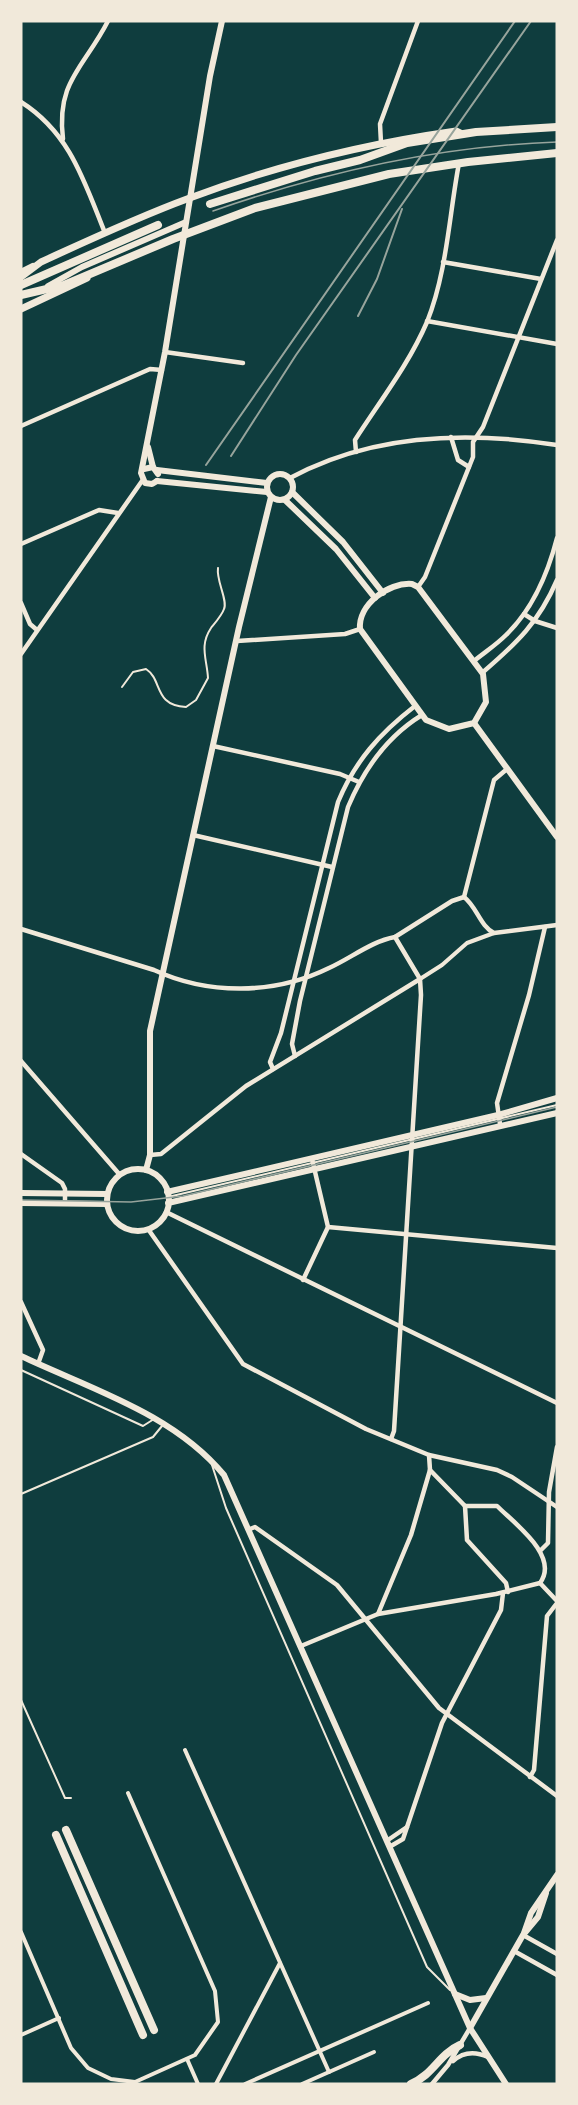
<svg xmlns="http://www.w3.org/2000/svg" width="578" height="2105" font-family="Arial,sans-serif">
	<style>
		.lines { fill: none; stroke-linecap: round; stroke-linejoin: round }
		.service { stroke: #f1e9da; stroke-width: 2 }
		.pedestrian { stroke: #f1e9da; stroke-width: 4 }
		.minor { stroke: #f1e9da; stroke-width: 4.5 }
		.tertiary { stroke: #f1e9da; stroke-width: 6 }
		.secondary { stroke: #f1e9da; stroke-width: 7 }
		.primary { stroke: #f1e9da; stroke-width: 8 }
		.trunk { stroke: #f1e9da; stroke-width: 8 }
		.tram { stroke: #97a49c; stroke-width: 1.5 }
		.rail { stroke: #97a49c; stroke-width: 2 }
	</style>
	<rect width="100%" height="100%" fill="#0f3d3e"/>
	<g class="lines">
		<g class="service">
			<path d="M 122,687 L 133,672 L 146,669 C 163,680 153,705 186,707 L 196,700 L 208,678 C 207,659 199,646 211,628 C 215,623 222,615 224,609 C 228,600 216,581 218,568"/>
			<polyline points="168,1197 557,1105"/>
			<polyline points="21,1370 143,1426 154,1419"/>
			<polyline points="212,1465 226,1508 427,1967 450,1990"/>
			<polyline points="21,1494 153,1437 162,1426"/>
			<polyline points="21,1700 65,1798 71,1798"/>
		</g>
		<g class="pedestrian">
			<polyline points="420,979 442,965 467,943 494,933"/>
			<polyline points="185,1750 329,2072"/>
			<polyline points="21,1932 71,2048 88,2068 111,2079 135,2082 195,2055 218,2022 215,1991 128,1793"/>
			<polyline points="21,2035 59,2018"/>
			<polyline points="187,2059 198,2084"/>
			<polyline points="216,2084 280,1963"/>
			<polyline points="245,2084 428,2003"/>
			<polyline points="302,2084 374,2052"/>
		</g>
		<g class="minor">
			<path d="M 21,102 C 70,133 84,181 105,233"/>
			<path d="M 63,139 C 56,81 84,68 108,21"/>
			<polyline points="381,143 380,124 418,21"/>
			<polyline points="443,262 541,279"/>
			<polyline points="21,271 33,265"/>
			<polyline points="427,321 557,344"/>
			<polyline points="165,352 243,363"/>
			<polyline points="21,426 150,369 162,370"/>
			<polyline points="451,437 458,460 469,467"/>
			<path d="M 356,452 L 355,440 C 380,401 409,364 427,322 C 447,272 449,216 459,163"/>
			<path d="M 290,478 C 371,434 468,431 557,445"/>
			<polyline points="21,544 99,510 118,513"/>
			<polyline points="418,587 425,577 473,457 473,442 483,427 557,240"/>
			<polyline points="21,603 30,624 37,630"/>
			<polyline points="524,614 535,621 557,628"/>
			<polyline points="237,641 345,634 360,629"/>
			<polyline points="21,654 142,481"/>
			<path d="M 474,661 C 485,652 496,645 506,635 C 533,609 548,573 557,538"/>
			<path d="M 482,673 C 517,643 539,622 557,580"/>
			<polyline points="213,746 340,774 359,782"/>
			<polyline points="193,835 332,867"/>
			<polyline points="464,897 494,780 507,769"/>
			<path d="M 464,897 C 477,907 480,926 494,933 L 557,925"/>
			<path d="M 21,929 L 154,970 C 208,995 274,995 329,968 C 351,958 372,941 395,937"/>
			<path d="M 295,1056 L 292,1044 L 300,1001 L 348,807 C 364,769 386,737 422,715"/>
			<polyline points="21,1061 120,1175"/>
			<path d="M 273,1069 L 270,1062 L 281,1033 L 338,802 C 355,761 380,733 415,706"/>
			<polyline points="500,1124 497,1103 529,995 545,927"/>
			<polyline points="21,1154 62,1183 65,1189 65,1203"/>
			<polyline points="150,1155 161,1154 246,1086 420,979"/>
			<polyline points="166,1212 557,1403"/>
			<polyline points="328,1227 557,1248"/>
			<polyline points="148,1229 243,1364 366,1429 429,1455 497,1470 512,1477 557,1507"/>
			<polyline points="303,1280 328,1227 312,1159"/>
			<polyline points="21,1302 43,1350 38,1364"/>
			<polyline points="391,1439 394,1431 421,995 420,979 395,937 452,901 464,897"/>
			<polyline points="429,1455 430,1470 465,1506"/>
			<polyline points="465,1506 467,1540 506,1583 508,1592"/>
			<polyline points="250,1529 255,1527 337,1585 439,1708 557,1796"/>
			<polyline points="541,1550 548,1543 549,1492 557,1447"/>
			<polyline points="540,1583 557,1601"/>
			<polyline points="378,1614 411,1535 430,1470"/>
			<path d="M 301,1646 L 378,1614 L 496,1594 L 540,1583 C 560,1556 514,1523 497,1506 L 465,1506"/>
			<polyline points="530,1777 534,1770 547,1616 557,1603"/>
			<polyline points="388,1840 407,1827"/>
			<polyline points="391,1846 403,1839 442,1723 501,1610 503,1593"/>
			<polyline points="523,1935 557,1954"/>
			<polyline points="514,1951 557,1975"/>
			<path d="M 453,2061 C 463,2052 475,2051 488,2057"/>
			<polyline points="432,2084 448,2065 470,2028"/>
		</g>
		<g class="tertiary">
			<polyline points="48,286 82,267 186,222"/>
			<polyline points="148,447 153,467"/>
			<polyline points="144,469 153,467 158,474"/>
			<polyline points="157,470 267,483"/>
			<circle cx="280" cy="487" r="13"/>
			<polyline points="157,481 152,484 145,483 141,473 165,352 210,76 222,21"/>
			<polyline points="157,481 267,492"/>
			<polyline points="292,492 343,542 383,593"/>
			<polyline points="285,500 336,549 375,598"/>
			<path d="M 412,584 L 418,587 L 483,674 L 486,702 L 474,723 L 449,729 L 426,720 L 360,629 C 358,605 388,582 412,584 Z"/>
			<polyline points="474,723 557,837"/>
			<circle cx="138" cy="1200" r="31"/>
			<polyline points="146,1170 150,1155 150,1031 239,627 271,497"/>
			<polyline points="167,1192 498,1115 557,1098"/>
			<polyline points="21,1193 107,1194"/>
			<polyline points="21,1203 107,1204"/>
			<polyline points="168,1203 557,1113"/>
			<path d="M 21,1356 C 91,1389 174,1414 224,1475 L 470,2028 L 506,2084"/>
			<polyline points="524,1933 531,1913 557,1875"/>
			<polyline points="455,1994 470,2000 486,1998"/>
			<polyline points="470,2028 523,1935 538,1917 546,1893"/>
		</g>
		<g class="secondary">
			<path d="M 21,277 L 41,262 C 89,240 138,217 187,199 C 274,166 365,144 456,131 L 462,134"/>
			<polyline points="21,309 87,278"/>
		</g>
		<g class="primary">
			<polyline points="210,204 315,171 360,160 407,143 476,132 557,127"/>
			<polyline points="21,285 158,225"/>
			<polyline points="21,295 64,285 173,239 255,208 389,174 468,162 557,153"/>
		</g>
		<g class="trunk">
			<polyline points="66,1830 154,2030"/>
			<polyline points="56,1835 143,2035"/>
			<path d="M 411,2084 C 434,2074 438,2055 460,2045"/>
		</g>
		<g class="tram">
			<path d="M 213,211 C 324,172 439,146 557,142"/>
			<polyline points="21,1200 131,1202 183,1196 557,1107"/>
		</g>
		<g class="rail">
			<polyline points="358,316 377,279 402,209"/>
			<polyline points="231,456 296,355 531,21"/>
			<polyline points="206,465 515,21"/>
		</g>
	</g>
	<rect width="578" height="2105" fill="none" stroke="#f1e9da" stroke-width="45"/>
</svg>
